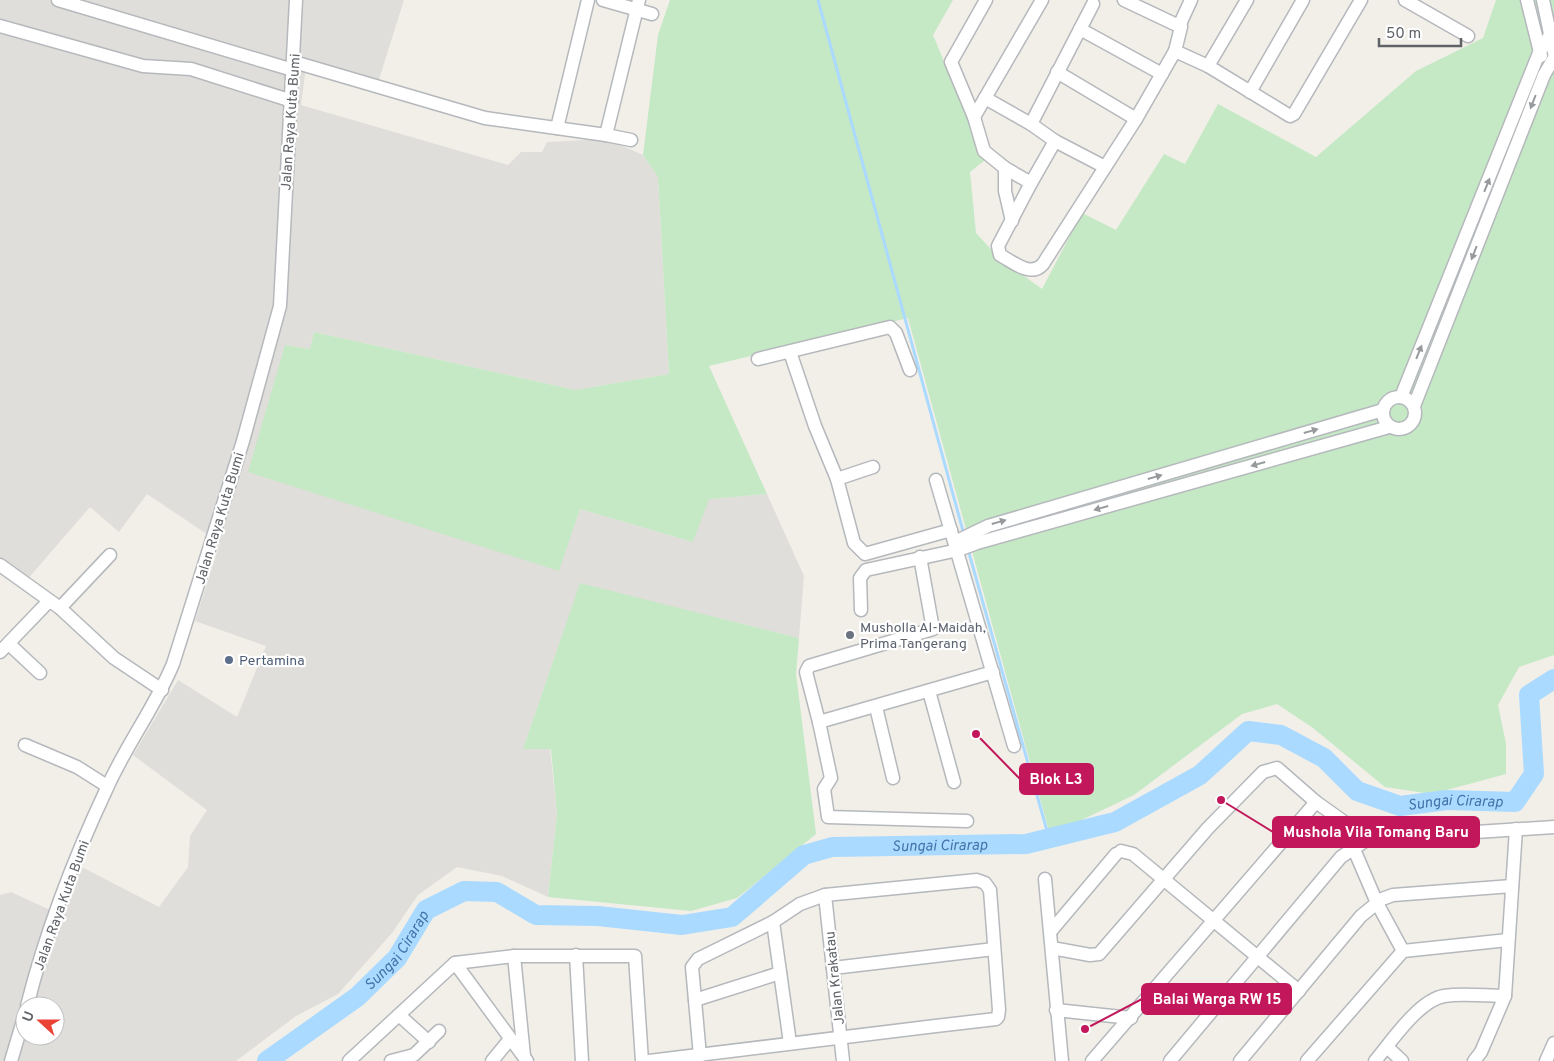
<svg xmlns="http://www.w3.org/2000/svg" width="1554" height="1061" font-family="Overpass,sans-serif">
	<style>
		.industrial { fill: #e0deda; fill-rule: evenodd }
		.green { fill: #c5e8c5 }
		.lines { fill: none; stroke-linecap: round; stroke-linejoin: round }
		.stream { stroke: #aadaff; stroke-width: 3 }
		.river { stroke: #aadaff; stroke-width: 20 }
		.minor-casing { stroke: #b5b8bc; stroke-width: 15 }
		.minor { stroke: #fff; stroke-width: 12 }
		.oneway { fill: #979a9d }
		.worship-dot { fill: #6b7280; stroke: #fff; stroke-width: 2 }
		.service-dot { fill: #5c6f8a; stroke: #fff; stroke-width: 2 }
		.labels { text-anchor: middle; stroke-width: 4.5; stroke-linejoin: round; paint-order: stroke }
		.street-label { font-size: 14px; fill: #5f6368; stroke: #fff }
		.worship-label { font-size: 14px; fill: #5b616d; stroke: #fff; text-anchor: start }
		.service-label { font-size: 14px; fill: #4e5e75; stroke: #fff; text-anchor: start }
		.water-label { font-size: 15px; font-style: italic; fill: #4174aa; stroke: #fff }
		.leader { fill: none; stroke: #c2185b; stroke-width: 2 }
		.callout-dot { fill: #c2185b; stroke: #fff; stroke-width: 2 }
		.callout { fill: #c2185b; stroke: #c2185b; stroke-width: 2 }
		.callout-label { font-size: 15px; text-anchor: middle; font-weight: bold; fill: #fff }
	</style>
	<rect width="100%" height="100%" fill="#f1efe8"/>
	<path class="industrial" d="M 0,0 L 404,0 L 377,86 L 306,67 L 301,105 L 508,165 L 521,152 L 542,152 L 547,142 L 606,139 L 643,155 L 658,177 L 669,374 L 575,390 L 314,332 L 310,349 L 285,345 L 558,570 L 580,509 L 693,542 L 708,499 L 767,494 L 804,576 L 799,638 L 580,584 L 523,749 L 550,748 L 557,814 L 548,897 L 502,876 L 457,867 L 418,895 L 392,933 L 338,994 L 296,1016 L 236,1061 L 0,1061 L 0,895 L 11,892 L 61,915 L 80,866 L 159,907 L 188,867 L 190,836 L 207,810 L 133,755 L 178,680 L 237,717 L 266,646 L 195,621 L 220,543 L 147,494 L 119,532 L 90,507 L 26,581 L 0,562 ZM 25,1006 L 55,1006 L 55,1036 L 25,1036 Z"/>
	<g class="green">
		<polygon points="670,0 953,0 933,35 985,160 970,172 976,233 999,258 1042,289 1082,213 1116,230 1164,154 1185,164 1218,104 1316,157 1416,71 1483,38 1496,0 1554,0 1554,655 1519,667 1498,705 1506,744 1506,774 1432,794 1385,787 1313,728 1277,704 1242,714 1134,795 1050,835 908,318 709,366 767,494 709,499 693,542 580,509 559,571 248,472 285,345 310,349 314,332 575,390 669,374 658,177 643,155 658,35"/>
		<polygon points="580,583 799,638 796,674 816,834 737,898 691,911 548,897 557,814 551,749 523,749"/>
	</g>
	<g class="lines">
		<g class="stream">
			<polyline points="818,0 963,531"/>
			<polyline points="969,553 1049,838"/>
		</g>
		<path class="river" id="s1" d="M 267,1061 L 357,997 L 397,958 L 426,910 L 464,891 L 497,892 L 536,915 L 598,916 L 682,925 L 732,917 L 804,855 L 832,847 L 1026,844 L 1115,822 L 1200,775 L 1248,731 L 1281,735 L 1324,758 L 1357,791 L 1400,806 L 1447,800 L 1515,802 L 1534,774 L 1529,695 L 1554,679"/>
		<defs>
			<g id="minor">
				<polyline points="58,0 293,70"/>
				<polyline points="603,0 652,14"/>
				<path d="M 986,0 L 951,62 L 974,117 L 984,151 L 1005,168 L 1031,183 L 998,246 L 1000,255 C 1013,262 1031,278 1043,264 L 1136,119 L 1175,51"/>
				<polyline points="1124,0 1181,27 1175,51 1208,66 1290,116 1294,114 1361,0"/>
				<polyline points="1405,0 1468,36"/>
				<polyline points="1527,0 1541,56"/>
				<polyline points="1543,0 1554,53"/>
				<polyline points="1093,4 1031,124 1055,141 1105,167"/>
				<polyline points="0,26 143,66 191,69 292,101"/>
				<polyline points="1179,26 1191,0"/>
				<polyline points="1080,29 1162,74"/>
				<polyline points="294,62 485,118 606,135 631,140"/>
				<polyline points="1208,66 1247,0"/>
				<polyline points="1057,72 1136,119"/>
				<polyline points="1250,92 1303,0"/>
				<polyline points="985,98 1031,124"/>
				<polyline points="974,117 1042,0"/>
				<polyline points="557,128 588,0"/>
				<polyline points="606,135 639,0"/>
				<polyline points="1005,168 1005,191 1012,221"/>
				<polyline points="1031,183 1055,141"/>
				<polyline points="790,352 815,426 837,479 854,543 865,554 951,530"/>
				<polyline points="758,359 890,327 896,333 910,370"/>
				<circle cx="1399" cy="413" r="16"/>
				<polyline points="1401,397 1539,53 1550,35"/>
				<polyline points="1414,406 1544,75 1554,58"/>
				<polyline points="837,479 873,467"/>
				<polyline points="936,480 1014,746"/>
				<polyline points="955,542 988,526 1383,410"/>
				<polyline points="920,557 933,629 809,666 806,672 819,722 993,672"/>
				<polyline points="0,565 60,608 114,658 162,690"/>
				<polyline points="60,608 110,555"/>
				<polyline points="861,610 860,578 866,570 958,550 977,543 1389,427"/>
				<polyline points="9,644 40,673"/>
				<polyline points="0,652 49,601"/>
				<polyline points="929,691 954,782"/>
				<polyline points="876,707 893,778"/>
				<polyline points="819,722 831,778 824,789 828,817 967,821"/>
				<polyline points="25,745 77,767 107,786"/>
				<polyline points="1353,847 1377,903 1403,951"/>
				<polyline points="1121,851 1133,854 1299,991"/>
				<polyline points="1045,879 1062,1061"/>
				<polyline points="825,895 843,1061"/>
				<polyline points="773,922 790,1043"/>
				<polyline points="1051,931 1116,854"/>
				<polyline points="1052,948 1090,955 1099,954 1208,828 1263,772 1277,768 1316,802 1368,839"/>
				<polyline points="576,955 582,1061"/>
				<polyline points="514,956 524,1056"/>
				<polyline points="455,963 527,1061"/>
				<polyline points="833,968 994,949"/>
				<polyline points="695,1000 780,973"/>
				<path d="M 27,1006 C 46,931 74,858 107,788 C 126,745 155,707 173,664 L 243,441 L 280,306 L 296,0"/>
				<polyline points="1056,1010 1131,1018"/>
				<polyline points="399,1015 429,1042"/>
				<polyline points="1387,1047 1402,1061"/>
				<polyline points="11,1061 25,1014"/>
				<polyline points="349,1061 455,963 514,956 635,956 642,1061"/>
				<polyline points="391,1061 414,1055 439,1031"/>
				<polyline points="492,1061 510,1039"/>
				<path d="M 649,1061 C 764,1047 880,1032 996,1019 L 998,1017 L 999,1010 L 990,890 L 985,883 L 977,880 L 825,895 L 800,904 L 773,922 L 698,959 L 692,967 L 700,1056"/>
				<polyline points="1092,1061 1316,802"/>
				<polyline points="1170,1061 1341,857 1368,839 1554,827"/>
				<polyline points="1240,1061 1361,916 1382,899 1393,895 1512,886"/>
				<polyline points="1307,1061 1403,951 1508,940"/>
				<path d="M 1375,1061 C 1391,1042 1419,1000 1444,996 C 1463,993 1486,996 1505,996"/>
				<polyline points="1474,1061 1481,1052 1505,996 1516,829"/>
				<polyline points="1546,1061 1554,1043"/>
			</g>
		</defs>
		<use href="#minor" class="minor-casing"/>
		<use href="#minor" class="minor"/>
	</g>
	<defs><path id="oneway-solid" d="M-6-.8H1V-3.2L6.5 0L1 3.2V.8H-6Z" transform="scale(1.25)"/></defs>
	<g class="oneway">
		<use href="#oneway-solid" transform="translate(1533 102) rotate(111)"/>
		<use href="#oneway-solid" transform="translate(1487 185) rotate(-68)"/>
		<use href="#oneway-solid" transform="translate(1474 253) rotate(111)"/>
		<use href="#oneway-solid" transform="translate(1419 352) rotate(-68)"/>
		<use href="#oneway-solid" transform="translate(1311 431) rotate(-16)"/>
		<use href="#oneway-solid" transform="translate(1258 464) rotate(164)"/>
		<use href="#oneway-solid" transform="translate(1155 477) rotate(-16)"/>
		<use href="#oneway-solid" transform="translate(1101 508) rotate(164)"/>
		<use href="#oneway-solid" transform="translate(999 522) rotate(-16)"/>
	</g>
	<circle class="worship-dot" cx="850" cy="635" r="5"/>
	<circle class="service-dot" cx="229" cy="660" r="5"/>
	<g class="labels">
		<g class="street-label">
			<text transform="translate(290 122) rotate(-86)" y="5">Jalan Raya Kuta Bumi</text>
			<text transform="translate(219 518) rotate(-73)" y="5">Jalan Raya Kuta Bumi</text>
			<text transform="translate(61 905) rotate(-70)" y="5">Jalan Raya Kuta Bumi</text>
			<text transform="translate(834 978) rotate(-96)" y="5">Jalan Krakatau</text>
		</g>
		<g class="worship-label">
			<text x="860" y="632">Musholla Al-Maidah,<tspan x="860" dy="16">Prima Tangerang</tspan></text>
		</g>
		<g class="service-label">
			<text x="239" y="665">Pertamina</text>
		</g>
		<g class="water-label">
			<text dy="5" stroke="none"><textPath href="#s1" startOffset="1342">Sungai Cirarap</textPath></text>
			<text dy="5" stroke="none"><textPath href="#s1" startOffset="772">Sungai Cirarap</textPath></text>
			<text dy="5" stroke="none"><textPath href="#s1" startOffset="172">Sungai Cirarap</textPath></text>
		</g>
	</g>
	<path class="leader" d="M976 734L1020 779M1221 800L1273 832M1085 1029L1142 999"/>
	<g class="callout-dot">
		<circle cx="976" cy="734" r="5"/>
		<circle cx="1221" cy="800" r="5"/>
		<circle cx="1085" cy="1029" r="5"/>
	</g>
	<g class="callout">
		<rect x="1020" y="764" width="73" height="30" rx="5"/>
		<rect x="1273" y="817" width="206" height="30" rx="5"/>
		<rect x="1142" y="984" width="149" height="30" rx="5"/>
	</g>
	<g class="callout-label">
		<text x="1056" y="784">Blok L3</text>
		<text x="1376" y="837">Mushola Vila Tomang Baru</text>
		<text x="1217" y="1004">Balai Warga RW 15</text>
	</g>
	<g transform="translate(40 1021) rotate(291)"><circle r="24" fill="#ffffff" stroke="#bfc1c3"/>
	<path d="M0-4L9 19L0 12L-9 19Z" fill="#ea4335"/>
	<text y="-8" font-size="14" font-weight="bold" text-anchor="middle" fill="#5f6368">U</text>
	</g>
	<path d="M1379 38v8h82v-8" fill="none" stroke="#5f6368" stroke-width="2.5"/>
	<text x="1386" y="38" font-size="15" fill="#5f6368" stroke="#ffffff" stroke-width="4" paint-order="stroke">50 m</text>
</svg>
